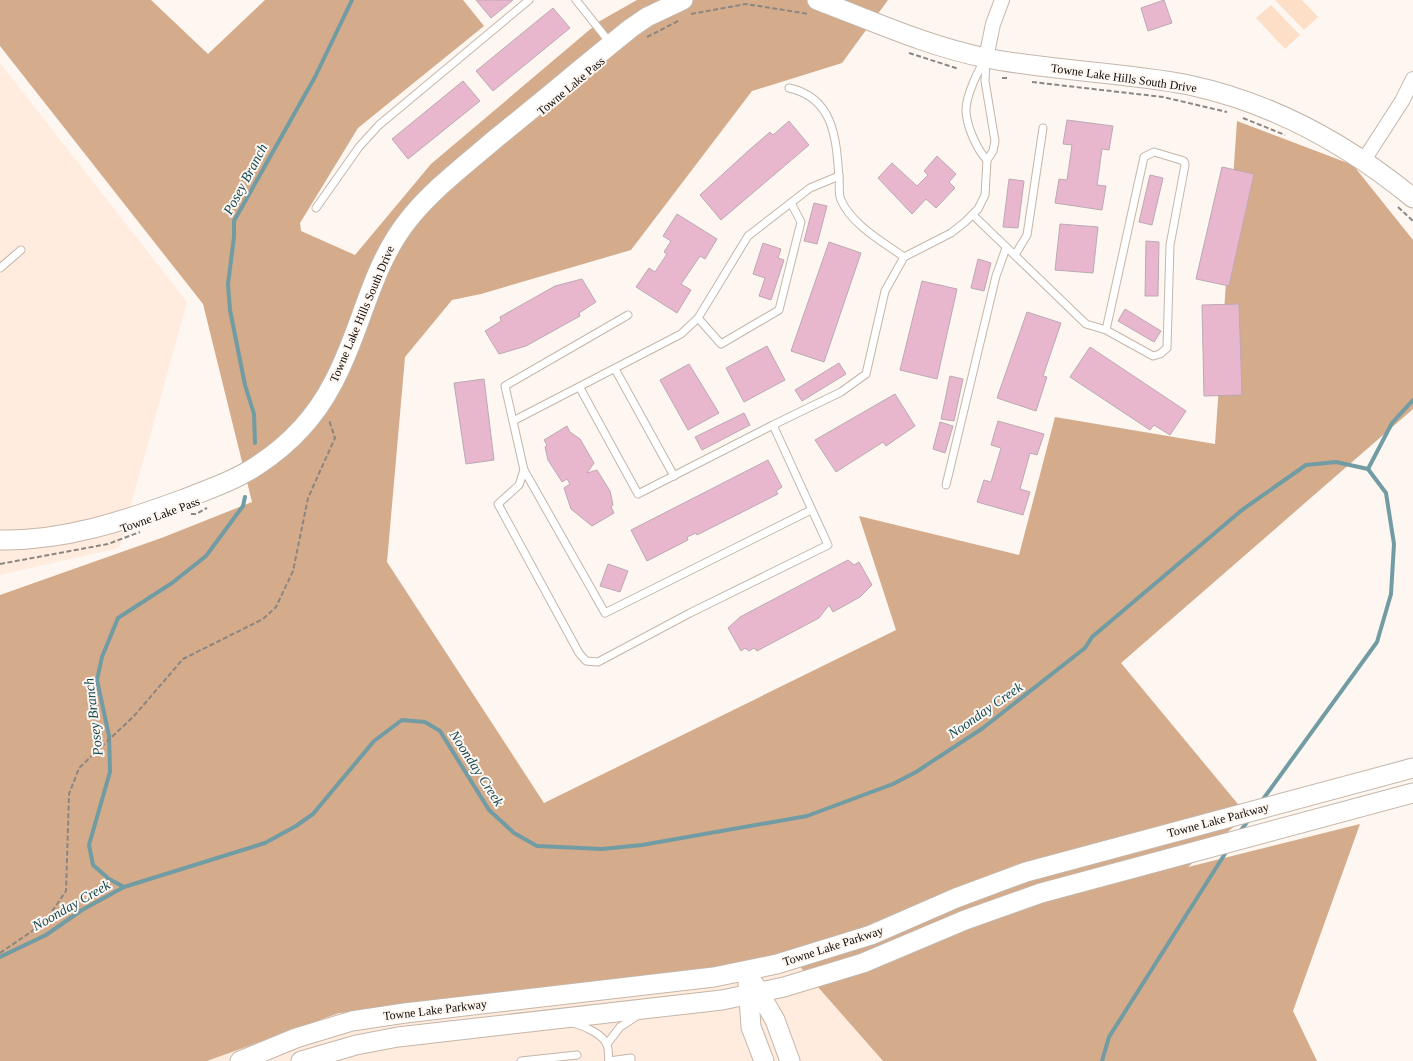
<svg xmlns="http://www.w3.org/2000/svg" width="1413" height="1061" font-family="Georgia,serif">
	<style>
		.built { fill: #ffecde }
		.green { fill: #fddec6 }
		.forest { fill: #d4ab8b }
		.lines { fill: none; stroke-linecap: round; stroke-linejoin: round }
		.stream { stroke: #729ca3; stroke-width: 4 }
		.building { fill: #e8b7ce; stroke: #bca9b2 }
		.lane-casing { stroke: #c5b6a9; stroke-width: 9 }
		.street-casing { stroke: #c5b6a9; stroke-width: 16 }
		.secondary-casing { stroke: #c5b6a9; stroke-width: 21 }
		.path { stroke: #8c8681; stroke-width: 2; stroke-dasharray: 5 2.5; stroke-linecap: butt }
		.lane { stroke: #fff; stroke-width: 7 }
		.street { stroke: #fff; stroke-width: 14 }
		.secondary { stroke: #fff; stroke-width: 19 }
		.labels { text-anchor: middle; stroke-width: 4; stroke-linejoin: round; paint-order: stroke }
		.street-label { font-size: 12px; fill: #0f0a06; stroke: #fdf6f1 }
		.water-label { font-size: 14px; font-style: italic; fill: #124952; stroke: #fdf6f1 }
	</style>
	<rect width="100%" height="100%" fill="#fdf6f1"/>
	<g class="built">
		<polygon points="0,63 187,302 119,548 0,575"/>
		<polygon points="795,961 883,1061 207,1061 339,1013 452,1009"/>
	</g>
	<g class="green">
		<polygon points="1275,0 1302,0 1318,17 1304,30"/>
		<polygon points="1271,5 1300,35 1285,49 1256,18"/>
	</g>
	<polygon class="forest" points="0,0 151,0 208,54 265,0 463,0 484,26 358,128 300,223 301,231 355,255 431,164 600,21 637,0 888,0 842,63 752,91 631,250 481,294 452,300 405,357 387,562 544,803 896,630 859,516 1019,555 1055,417 1215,444 1237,121 1353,165 1413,240 1413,409 1121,663 1247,815 1188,867 1360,824 1293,1011 1317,1061 883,1061 795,961 452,1009 339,1013 207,1061 0,1061 0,595 164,537 252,502 203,304 0,46"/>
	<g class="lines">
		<g class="stream">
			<polyline points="255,443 254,414 245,385 230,310 228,284 234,237 234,221 315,77 352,0"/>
			<polyline points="1368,469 1392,423 1413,400"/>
			<polyline points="1239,833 1250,818"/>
			<polyline points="124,887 109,879 93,865 89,845 110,772 109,736 97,680 102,657 118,618 172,583 206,556 243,506 245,497"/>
			<polyline points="0,957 46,935 82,910 124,887 265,843 296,826 313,814 374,741 402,720 425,722 440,731 489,810 514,833 537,846 602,849 642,845 807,816 893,784 916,772 983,728 1085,648 1092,637 1242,510 1306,465 1336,462 1368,469 1386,493 1394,544 1391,594 1377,642 1261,802"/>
			<polyline points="1102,1061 1109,1037 1228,849"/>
		</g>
	</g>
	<g class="building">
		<polygon points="476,0 513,0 491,18"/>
		<polygon points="1164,0 1172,23 1148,31 1141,8"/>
		<polygon points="553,8 570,28 493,91 476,71"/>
		<polygon points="463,81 480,101 408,159 392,139"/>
		<polygon points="1067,120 1113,126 1109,150 1102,149 1097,185 1106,186 1102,210 1055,203 1059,179 1067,180 1072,145 1063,144"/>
		<polygon points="789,121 809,145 721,220 700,195 748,151 770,132 773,135"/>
		<polygon points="937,156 956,174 949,182 955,188 936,208 926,199 912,214 878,178 892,163 917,186 928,175 924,171"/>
		<polygon points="1222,167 1254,174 1229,286 1196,279"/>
		<polygon points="1150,175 1163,178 1152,225 1139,222"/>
		<polygon points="1009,179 1024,181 1018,228 1003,227"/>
		<polygon points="814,203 827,206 817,244 804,241"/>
		<polygon points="677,214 717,239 705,259 700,256 681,284 691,290 677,313 636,287 649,268 655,272 667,254 664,252 671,241 663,236"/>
		<polygon points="1060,224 1098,227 1093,273 1055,270"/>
		<polygon points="1146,241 1159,242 1158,296 1145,296"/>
		<polygon points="829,242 861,253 824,362 791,351"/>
		<polygon points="763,243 781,249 778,258 784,260 771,300 759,296 765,278 753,274"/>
		<polygon points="978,259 991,263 984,291 971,288"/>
		<polygon points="582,279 596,302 579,313 580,316 526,346 499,354 485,331 501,321 500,317 555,286"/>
		<polygon points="922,281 957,289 937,379 900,370"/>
		<polygon points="1239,304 1242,395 1204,396 1202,305"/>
		<polygon points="1125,309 1161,331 1154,342 1118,321"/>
		<polygon points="1027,312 1061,323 1043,376 1047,377 1036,411 997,398"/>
		<polygon points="767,346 785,380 744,402 726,368"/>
		<polygon points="1090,347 1186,411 1170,435 1154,425 1150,430 1070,377"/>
		<polygon points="839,363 846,374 802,401 795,390"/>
		<polygon points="689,364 719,413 688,430 660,380"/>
		<polygon points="950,376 963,379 954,421 941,419"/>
		<polygon points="484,379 494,460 466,464 454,383"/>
		<polygon points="895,394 915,426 886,446 883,442 836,472 815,440"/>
		<polygon points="744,413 750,425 702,450 695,437"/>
		<polygon points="998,421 1044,434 1037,455 1030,453 1020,489 1030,492 1023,515 977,502 984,480 991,482 1001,448 991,445"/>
		<polygon points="940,422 953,426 945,453 933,449"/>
		<polygon points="567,426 570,432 580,439 594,463 587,473 597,470 610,491 613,505 611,507 614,513 592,526 571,509 564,488 570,484 567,479 562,482 548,460 545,447 547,445 544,440"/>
		<polygon points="768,460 782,487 776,491 778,494 697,535 696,533 687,537 688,540 647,561 631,530"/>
		<polygon points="848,560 854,565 859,562 872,585 860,597 833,612 829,605 819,618 757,651 754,648 749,651 745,648 741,651 728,628 740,617"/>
		<polygon points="608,564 628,571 620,592 600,586"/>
	</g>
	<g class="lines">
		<defs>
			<g id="lane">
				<polyline points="576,0 611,44"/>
				<path d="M 986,58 C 978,70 966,96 966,110 C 966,125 977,150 987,160"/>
				<path d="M 789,88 C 834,98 836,138 839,177 C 840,184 838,194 841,200 C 852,225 883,242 904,257"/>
				<polyline points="316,208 359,147 379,125 529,0"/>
				<polyline points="973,215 1086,324 1106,330 1153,356 1160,354 1167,348 1170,245 1185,165 1184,161 1154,152 1144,157 1106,330"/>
				<polyline points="1015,255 1027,235 1043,128"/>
				<polyline points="0,268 21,250"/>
				<polyline points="628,315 505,386 524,470 519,485 498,504 579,653 586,661 598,662 690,613 828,545 773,425 841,392 866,374 885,291 904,257 951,233 965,222 978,209 985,195 987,160 993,151 995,141 985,81 986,58"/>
				<polyline points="698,318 721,344 779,310 801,222 791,203"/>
				<polyline points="615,369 674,476"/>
				<polyline points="580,388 638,494 773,425"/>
				<polyline points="513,421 681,334 698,318 748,236 810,188 839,176"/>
				<polyline points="524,470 605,613 811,510"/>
				<polyline points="946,485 996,276 1006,248"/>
				<path d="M 573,1023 C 584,1026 603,1034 607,1045 C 609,1049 608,1056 609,1061"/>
				<polyline points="607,1044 620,1027 637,1016"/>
				<polyline points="521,1061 577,1055"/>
				<polyline points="609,1061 631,1058 631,1061"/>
			</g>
			<g id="street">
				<polyline points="986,58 993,24 1002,0"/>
				<polyline points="1364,160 1402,101 1413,79"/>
			</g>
			<g id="secondary">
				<path d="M 817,0 C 873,21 927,46 986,58 C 1053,71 1122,72 1189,85 C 1273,103 1347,144 1413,198"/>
				<path d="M 0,540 C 64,541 124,521 184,499 C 209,489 236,480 258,465 C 290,444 316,416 333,383 C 362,330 370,267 409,219 C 433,189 465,165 494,140 C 540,103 585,65 631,28 L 647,17 L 683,0"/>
				<polyline points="748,983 751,1027 764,1061"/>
				<polyline points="754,984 775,1020 790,1061"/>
				<polyline points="240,1061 296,1038 352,1021 405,1013 714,977 777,964 871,935 956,898 1026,872 1413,768"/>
				<polyline points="301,1061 356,1045 398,1037 722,1000 784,987 863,963 965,920 1041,893 1413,793"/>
			</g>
		</defs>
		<use href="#lane" class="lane-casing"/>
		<use href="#street" class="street-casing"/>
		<use href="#secondary" class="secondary-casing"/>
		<g class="path">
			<polyline points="691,14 746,4 809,14"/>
			<polyline points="647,37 680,20"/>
			<polyline points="909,53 959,69"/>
			<polyline points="1002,78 1007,78"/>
			<polyline points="1032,82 1163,97 1227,112"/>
			<polyline points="1243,118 1285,135"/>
			<polyline points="1398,207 1413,221"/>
			<polyline points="191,514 196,514 207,508"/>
			<polyline points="0,564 108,544 140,532"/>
			<polyline points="0,953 44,923 66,891 69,794 79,768 134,716 183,659 263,619 276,607 293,571 308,498 335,438 329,420"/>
		</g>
		<use href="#lane" class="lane"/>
		<use href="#street" class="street"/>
		<use href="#secondary" class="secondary"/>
	</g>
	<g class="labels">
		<g class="street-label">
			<text transform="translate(1124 78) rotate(8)" y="4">Towne Lake Hills South Drive</text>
			<text transform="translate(571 86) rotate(-40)" y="4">Towne Lake Pass</text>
			<text transform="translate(362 314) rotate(-67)" y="4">Towne Lake Hills South Drive</text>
			<text transform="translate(160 515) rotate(-20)" y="4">Towne Lake Pass</text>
			<text transform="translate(1218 820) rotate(-15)" y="4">Towne Lake Parkway</text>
			<text transform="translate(833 946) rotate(-18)" y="4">Towne Lake Parkway</text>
			<text transform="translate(435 1010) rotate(-7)" y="4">Towne Lake Parkway</text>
		</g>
		<g class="water-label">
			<text transform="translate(245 179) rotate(-62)" y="5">Posey Branch</text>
			<text transform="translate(985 710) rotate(-35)" y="5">Noonday Creek</text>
			<text transform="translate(93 717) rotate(-97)" y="5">Posey Branch</text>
			<text transform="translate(477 768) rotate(57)" y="5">Noonday Creek</text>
			<text transform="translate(71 905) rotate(-30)" y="5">Noonday Creek</text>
		</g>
	</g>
</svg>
